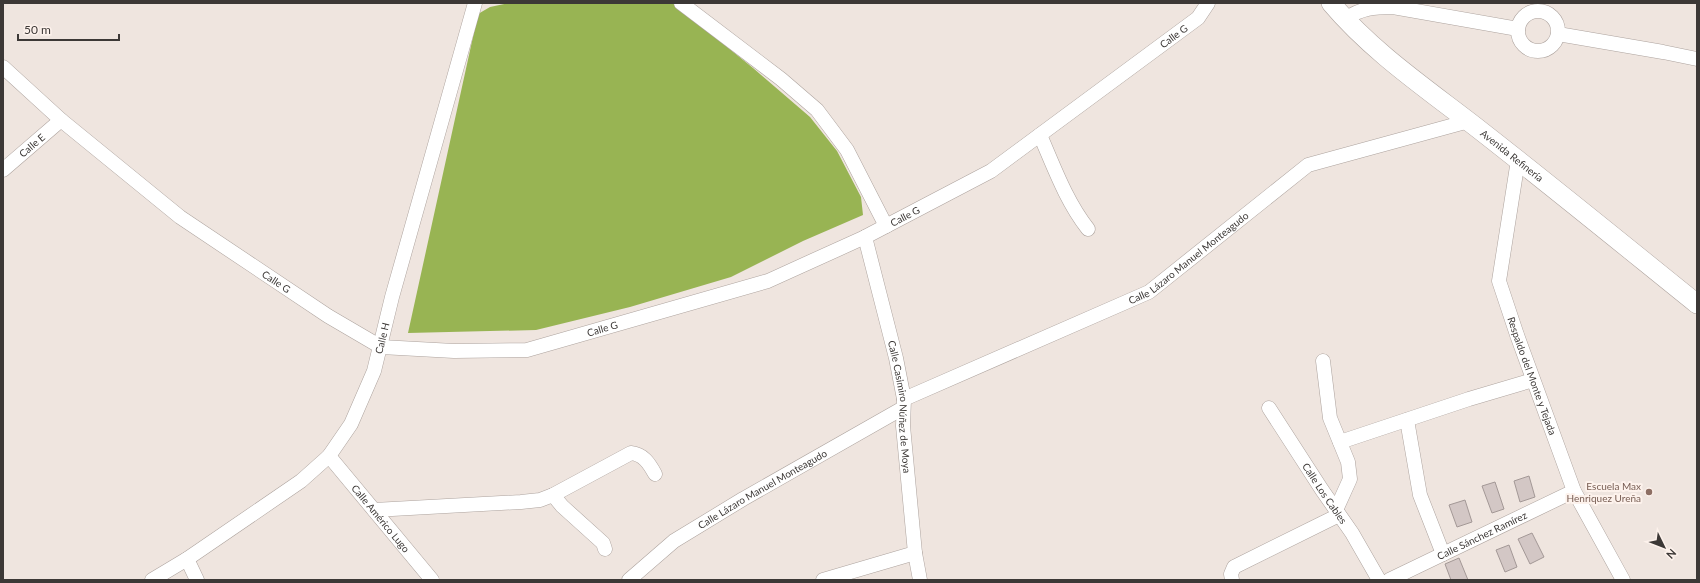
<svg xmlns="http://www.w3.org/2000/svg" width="1700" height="583" font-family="Lato,sans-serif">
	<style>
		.forest { fill: #98b453 }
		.building { fill: #d3c7c5; stroke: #a39896 }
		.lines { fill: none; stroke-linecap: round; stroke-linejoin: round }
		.minor-casing { stroke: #ada39e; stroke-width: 15 }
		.secondary-casing { stroke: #ada39e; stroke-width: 20 }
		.minor { stroke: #fff; stroke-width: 14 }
		.secondary { stroke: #fff; stroke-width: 19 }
		.education-dot { fill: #8d6e63; stroke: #fdf2ec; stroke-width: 1.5 }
		.labels { text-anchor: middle; stroke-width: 4; stroke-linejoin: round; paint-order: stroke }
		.street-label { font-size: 10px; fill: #3c3836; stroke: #fdf2ec }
		.education-label { font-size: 10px; fill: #785e54; stroke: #fdf2ec; text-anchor: end }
	</style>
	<rect width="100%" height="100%" fill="#efe5df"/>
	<polygon class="forest" points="509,3 673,3 753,68 810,117 837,151 861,197 863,215 803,241 731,277 630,307 536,330 408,333 478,14 490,7"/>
	<g class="building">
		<polygon points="1529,476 1535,497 1520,502 1514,481"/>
		<polygon points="1495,482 1504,509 1492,513 1482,486"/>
		<polygon points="1465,500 1472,522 1457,527 1449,505"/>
		<polygon points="1532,533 1544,557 1530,564 1518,539"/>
		<polygon points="1509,545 1517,567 1505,572 1496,550"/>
		<polygon points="1459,558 1468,580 1451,580 1445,564"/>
	</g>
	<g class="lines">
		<defs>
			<g id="minor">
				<polyline points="681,3 781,79 817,110 847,150 886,226"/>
				<circle cx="1538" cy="31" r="20"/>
				<path d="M 1345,19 C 1362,8 1373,7 1393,7 L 1518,29"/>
				<polyline points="1558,34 1663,52 1697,59"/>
				<path id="s1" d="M 3,67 L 61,120 L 180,217 L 328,316 L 381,347 L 454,351 L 527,350 L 768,281 L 865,237 L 991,171 L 1198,18 L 1208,3"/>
				<path d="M 1040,135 C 1054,167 1066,201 1088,229"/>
				<path id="s2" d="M 1518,160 L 1499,281 L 1517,335 L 1574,491 L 1623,580"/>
				<path id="s3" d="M 3,170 L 61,120"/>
				<path id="s4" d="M 865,237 L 896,358 L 904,399 L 903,426 L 915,553 L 920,580"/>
				<polyline points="1323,361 1330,418 1348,462 1350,479 1336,510"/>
				<path id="s5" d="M 904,399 L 1149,292 L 1308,165 L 1469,121"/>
				<path id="s6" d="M 1269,408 L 1322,490 L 1352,533 L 1379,580"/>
				<polyline points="1407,420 1420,495 1443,554"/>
				<polyline points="1340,442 1469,399 1533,380"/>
				<path id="s7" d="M 329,456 L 432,580"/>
				<polyline points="553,495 562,506 603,543 605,549"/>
				<path d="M 374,510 L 521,502 L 540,500 L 553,495 L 631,453 C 643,454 649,463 655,474"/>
				<polyline points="187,559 197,580"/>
				<path id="s8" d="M 152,580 L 187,559 L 301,481 L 329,456 L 351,424 L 374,371 L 392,297 L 475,3"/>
				<path id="s9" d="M 629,580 L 674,541 L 743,499 L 903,408"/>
				<polyline points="823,580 915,553"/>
				<polyline points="1232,580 1231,574 1234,567 1339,515"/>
				<path id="s10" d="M 1389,580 L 1574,491"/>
			</g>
			<g id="secondary">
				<path id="s11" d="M 1331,3 C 1373,53 1430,91 1481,131 C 1554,188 1625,246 1697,304"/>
			</g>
		</defs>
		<use href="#minor" class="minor-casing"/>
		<use href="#secondary" class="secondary-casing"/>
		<use href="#minor" class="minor"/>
		<use href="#secondary" class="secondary"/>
	</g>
	<circle class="education-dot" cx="1649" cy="492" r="4"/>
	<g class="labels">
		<g class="street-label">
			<text dy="4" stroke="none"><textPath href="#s1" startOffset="1344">Calle G</textPath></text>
			<text dy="4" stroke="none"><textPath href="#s3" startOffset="38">Calle E</textPath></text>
			<text dy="4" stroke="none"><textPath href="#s11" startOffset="237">Avenida Refinería</textPath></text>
			<text dy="4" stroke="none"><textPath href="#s1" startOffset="1020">Calle G</textPath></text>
			<text dy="4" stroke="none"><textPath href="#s5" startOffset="319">Calle Lázaro Manuel Monteagudo</textPath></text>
			<text dy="4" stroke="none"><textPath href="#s1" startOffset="348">Calle G</textPath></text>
			<text dy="4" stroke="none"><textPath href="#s1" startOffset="696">Calle G</textPath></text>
			<text dy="4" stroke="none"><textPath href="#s8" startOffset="347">Calle H</textPath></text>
			<text dy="4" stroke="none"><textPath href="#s2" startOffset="223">Respaldo del Monte y Tejada</textPath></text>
			<text dy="4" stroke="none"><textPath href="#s4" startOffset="174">Calle Casimiro Núñez de Moya</textPath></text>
			<text dy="4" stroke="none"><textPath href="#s9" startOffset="162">Calle Lázaro Manuel Monteagudo</textPath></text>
			<text dy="4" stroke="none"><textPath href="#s6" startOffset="102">Calle Los Cables</textPath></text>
			<text dy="4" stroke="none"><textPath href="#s7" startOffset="81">Calle Américo Lugo</textPath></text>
			<text dy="4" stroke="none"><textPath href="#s10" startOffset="103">Calle Sánchez Ramírez</textPath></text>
		</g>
		<g class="education-label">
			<text x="1641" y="490">Escuela Max<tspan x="1641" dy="12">Henriquez Ureña</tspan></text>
		</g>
	</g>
	<rect width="1700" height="583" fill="none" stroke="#3c3836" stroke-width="8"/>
	<g transform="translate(1664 547) rotate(133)" stroke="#fdf2ec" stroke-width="3" paint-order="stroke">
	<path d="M0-3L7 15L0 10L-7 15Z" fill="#3c3836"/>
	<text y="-6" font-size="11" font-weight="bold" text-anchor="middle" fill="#3c3836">N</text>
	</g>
	<path d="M18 34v6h101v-6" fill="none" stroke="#3c3836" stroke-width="2"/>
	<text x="24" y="34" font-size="12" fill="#3c3836" stroke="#fdf2ec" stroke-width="3" paint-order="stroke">50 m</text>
</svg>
